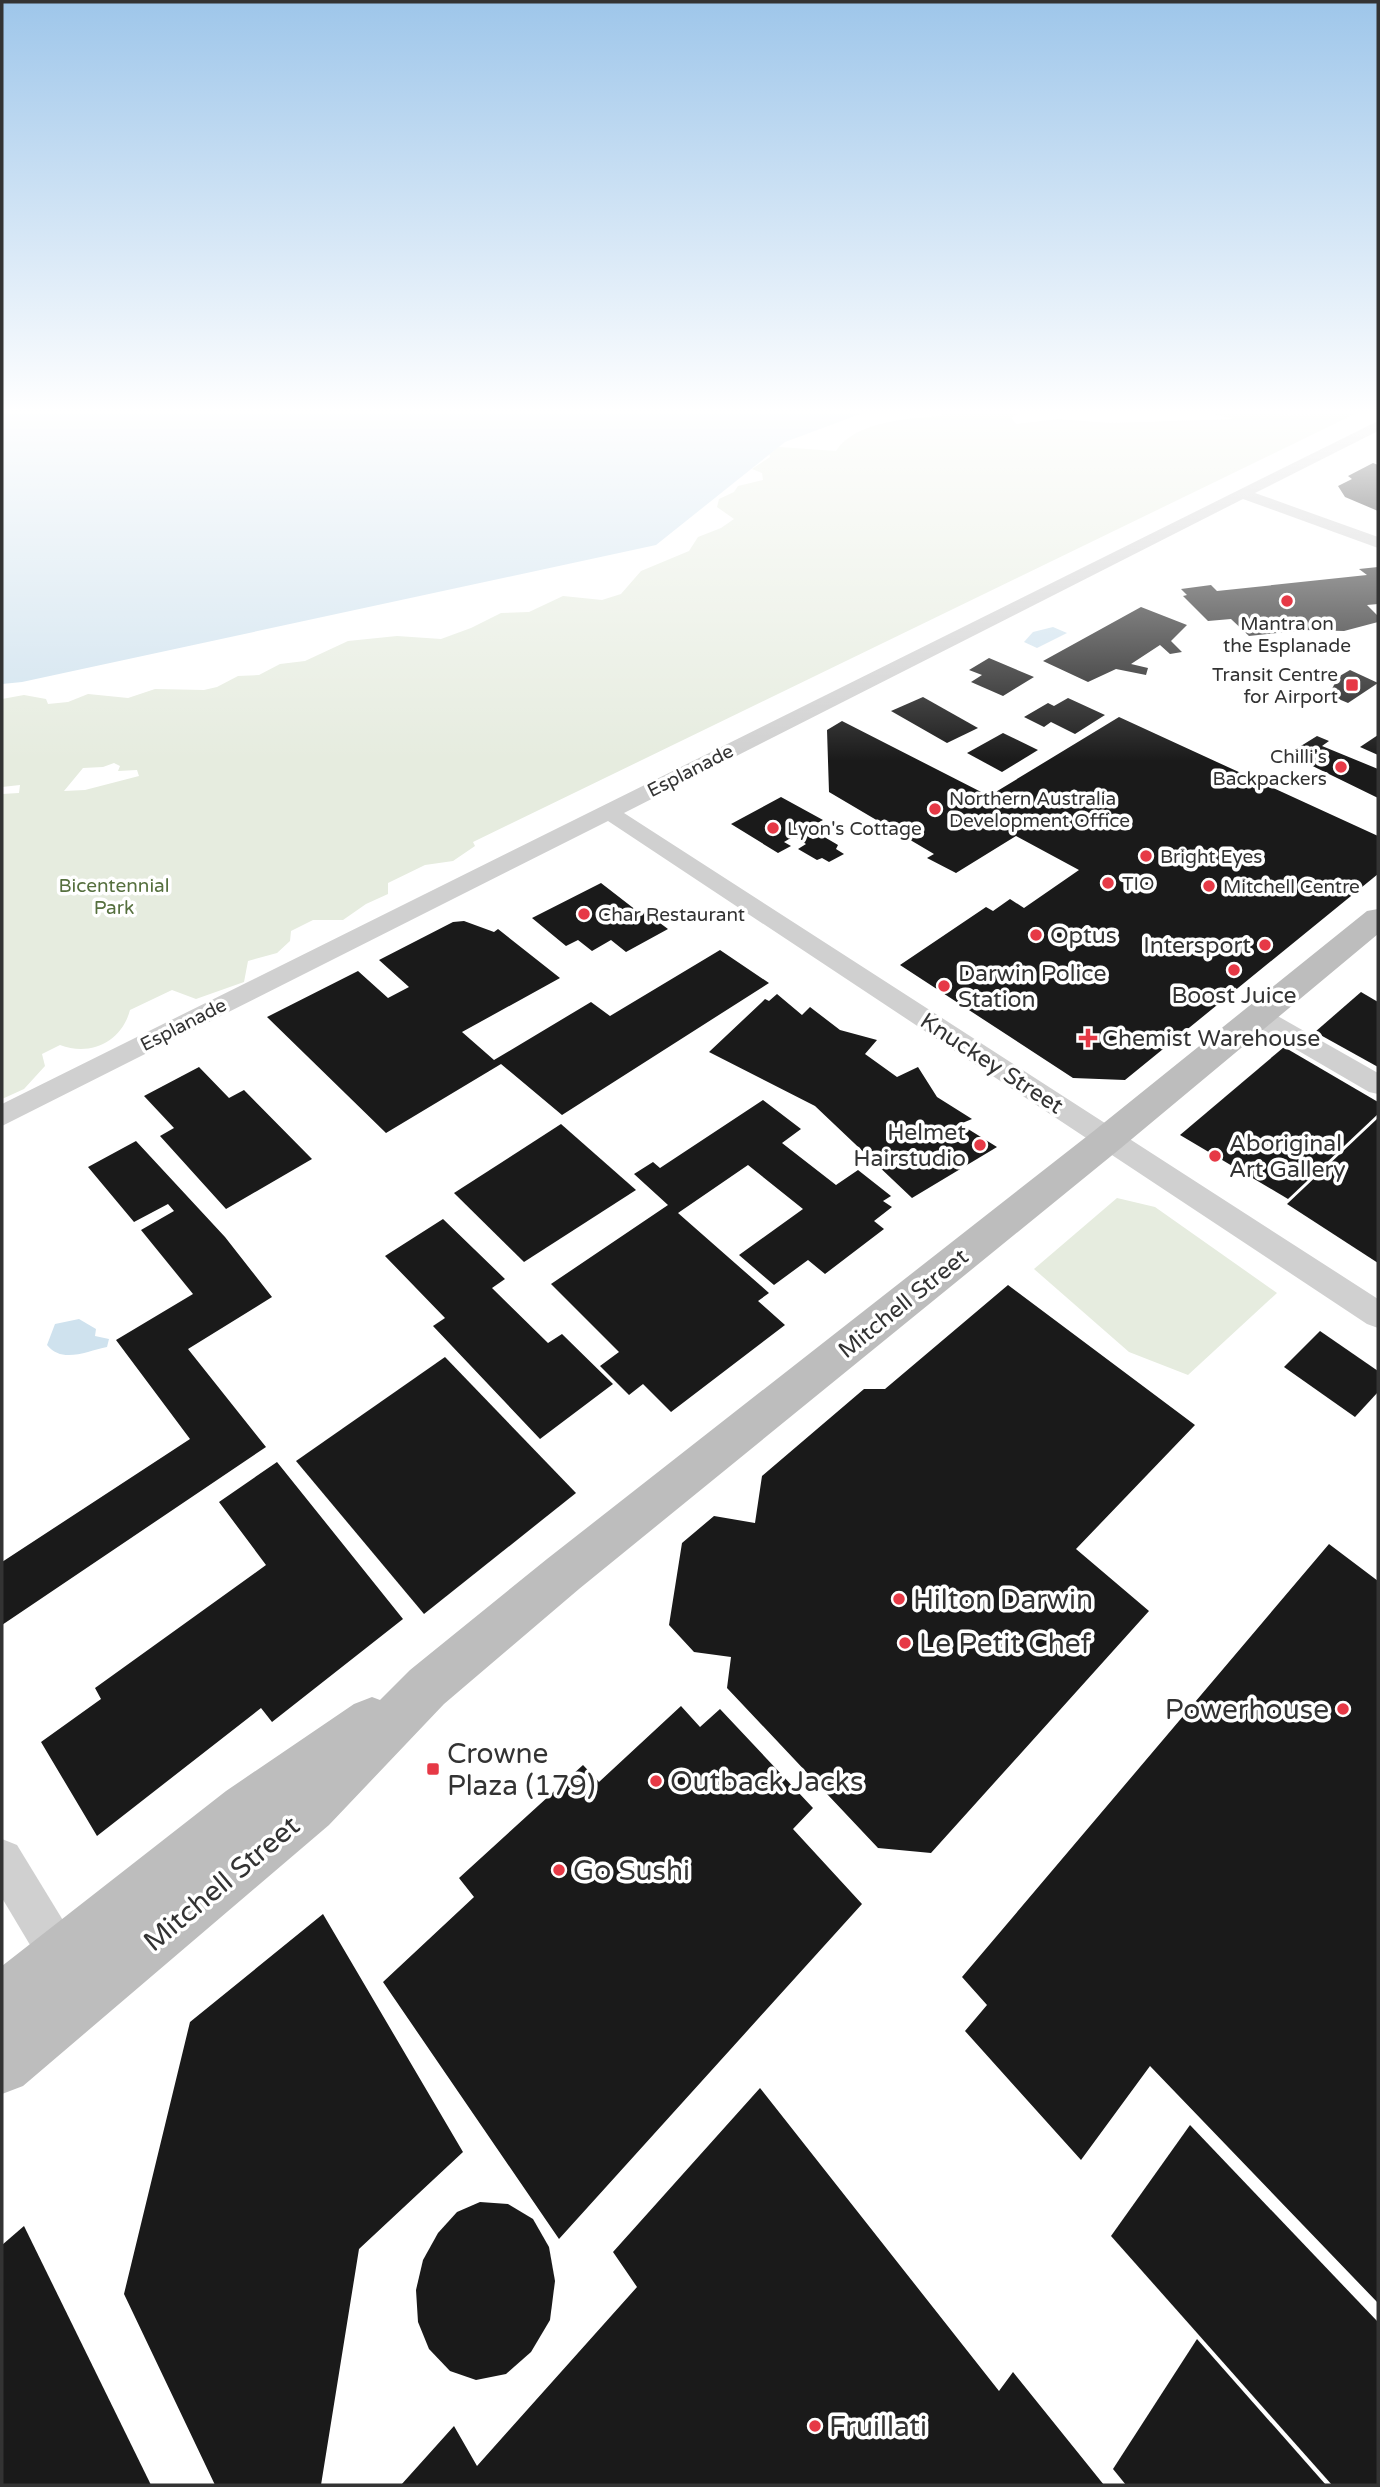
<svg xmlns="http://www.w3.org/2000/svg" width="1380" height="2487" font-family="'Varela Round',sans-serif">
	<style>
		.green { fill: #e6ecdf; fill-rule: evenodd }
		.water { fill: #cfe2ee }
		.building { fill: #1a1a1a }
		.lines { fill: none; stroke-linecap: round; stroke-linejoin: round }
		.street { fill: #d0d0d0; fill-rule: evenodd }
		.secondary { fill: #bdbdbd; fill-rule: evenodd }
		.poi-dot { fill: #e63946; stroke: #fff; stroke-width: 2.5 }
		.labels { text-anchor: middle; stroke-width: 7; stroke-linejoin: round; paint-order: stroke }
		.far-poi-label { font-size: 19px; fill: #333; stroke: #fff; text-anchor: start }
		.far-street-label { font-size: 19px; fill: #333; stroke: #fff }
		.far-park-label { font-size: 19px; fill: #56703f; stroke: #fff }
		.poi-label { font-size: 23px; fill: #333; stroke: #fff; text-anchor: start }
		.street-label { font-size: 23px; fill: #333; stroke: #fff }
		.near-poi-label { font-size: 28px; fill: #333; stroke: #fff; text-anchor: start }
		.near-street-label { font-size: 28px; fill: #333; stroke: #fff }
	</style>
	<rect width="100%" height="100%" fill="#fff"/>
	<g class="green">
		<path d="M 942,413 L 1020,413 L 1012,418 L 1016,424 L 1058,419 L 1110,423 L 1233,419 L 1210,413 L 1284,413 L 1282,415 L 1357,413 L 473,842 L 475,846 L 453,861 L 425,865 L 388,883 L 388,894 L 366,904 L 343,920 L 313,920 L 291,931 L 290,941 L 277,953 L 248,961 L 244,982 L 196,999 L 172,990 L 130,1010 C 122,1041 91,1057 60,1045 L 42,1054 L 45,1066 L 24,1089 L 2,1099 L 2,794 L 19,793 L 20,785 L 2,787 L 2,699 L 24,695 L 46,699 L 48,704 L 68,702 L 88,694 L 128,698 L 155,689 L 204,690 L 217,687 L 238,676 L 259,675 L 280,664 L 305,661 L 348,641 L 397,636 L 441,639 L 471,628 L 501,613 L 529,612 L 563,596 L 602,600 L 621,594 L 641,571 L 689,551 L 698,537 L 721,528 L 734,519 L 717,507 L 719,499 L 734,492 L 738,486 L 763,480 L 762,473 L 752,469 L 770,457 L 769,452 L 779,447 L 836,451 C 854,422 908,418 940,416 ZM 114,763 L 120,766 L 118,771 L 137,770 L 139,776 L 85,790 L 64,791 L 83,768 L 103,767 Z"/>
		<polygon points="1117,1198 1155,1207 1277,1293 1188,1375 1129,1352 1034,1269"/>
	</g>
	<g class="water">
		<polygon points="2,413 863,413 785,442 656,545 22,682 2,684"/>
		<polygon points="1053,627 1067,633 1037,648 1024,642 1033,632"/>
		<path d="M 79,1319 L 96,1329 L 95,1336 L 109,1339 L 107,1347 C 87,1351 62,1364 47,1345 L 55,1324 Z"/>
	</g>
	<g class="building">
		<polygon points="1373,463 1378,465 1378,511 1345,497 1338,486 1352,479 1348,476"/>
		<polygon points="1378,567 1378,604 1367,605 1378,616 1378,622 1344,631 1305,630 1249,636 1231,619 1208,621 1183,596 1187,595 1181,589 1211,585 1217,591 1367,575 1359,569"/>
		<polygon points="1141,607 1187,625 1171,641 1182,652 1170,654 1160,645 1131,664 1148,668 1146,675 1116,669 1088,682 1043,661"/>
		<polygon points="989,658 1034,677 1003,696 971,682 982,675 969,670"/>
		<polygon points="1350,670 1378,683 1348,703 1329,695 1338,677"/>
		<polygon points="923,697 978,728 947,743 891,711"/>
		<polygon points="1068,698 1105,715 1075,734 1051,722 1044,727 1024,717 1048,703 1054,706"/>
		<polygon points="1119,717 1378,836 1378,874 1125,1080 1073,1078 900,965 986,907 993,911 1010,899 1024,908 1079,870 1016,836 956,873 927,858 934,854 829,792 827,730 842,721 989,796"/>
		<polygon points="1003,733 1038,750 1002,772 967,753"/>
		<polygon points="1378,735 1378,755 1360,747"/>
		<polygon points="1317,736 1329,741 1322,746 1378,769 1378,798 1288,754"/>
		<polygon points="781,797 823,820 801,832 813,839 821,835 838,845 836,849 844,854 829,862 822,858 817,860 798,849 806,844 794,836 784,842 791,846 778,853 731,824"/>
		<polygon points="601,883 641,914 645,912 668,929 626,952 611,940 592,951 578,940 566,946 532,918"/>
		<polygon points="464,921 494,932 498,929 560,978 462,1032 494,1060 591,1002 610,1016 720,950 769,983 562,1115 501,1064 386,1133 267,1017 358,971 388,998 409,987 379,960 453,922"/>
		<polygon points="1361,992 1378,1002 1378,1067 1315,1032"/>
		<polygon points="777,994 802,1015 810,1007 840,1030 877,1040 865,1054 897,1077 918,1067 937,1097 972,1119 960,1124 997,1147 912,1198 815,1106 709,1052 761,1003 765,999 769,1001"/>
		<polygon points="1284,1047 1378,1102 1378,1114 1288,1199 1180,1135"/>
		<polygon points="199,1067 229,1098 244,1090 312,1159 226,1209 160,1136 174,1128 144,1096"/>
		<polygon points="763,1100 801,1129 782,1143 836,1185 858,1170 891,1196 883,1201 892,1207 874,1221 884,1229 825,1274 808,1260 774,1285 739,1255 803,1209 748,1165 678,1213 769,1293 758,1301 785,1325 671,1412 643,1384 629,1395 600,1366 619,1352 551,1284 668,1205 634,1174 653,1162 660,1168"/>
		<polygon points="1378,1118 1378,1263 1287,1204"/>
		<polygon points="561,1124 636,1190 524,1262 454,1193"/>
		<polygon points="136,1141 225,1237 272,1297 188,1349 266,1447 2,1625 2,1562 190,1439 116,1340 193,1294 141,1230 174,1211 168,1204 134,1222 88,1167"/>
		<polygon points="443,1219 505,1279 492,1288 548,1343 562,1334 613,1384 540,1439 433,1326 445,1318 385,1256"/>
		<polygon points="1008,1285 1195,1425 1076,1549 1149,1611 931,1853 878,1848 727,1688 731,1657 694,1652 669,1625 682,1543 714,1516 755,1523 762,1476 864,1389 885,1389"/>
		<polygon points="1320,1331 1378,1371 1378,1392 1355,1417 1284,1367"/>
		<polygon points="445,1357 576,1493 424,1614 296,1461"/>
		<polygon points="277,1462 403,1619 272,1722 261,1708 97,1836 41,1742 101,1699 95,1688 266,1565 219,1502"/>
		<polygon points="1329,1544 1378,1581 1378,2303 1150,2066 1081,2160 965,2031 987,2005 962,1977"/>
		<polygon points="681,1706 700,1727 720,1709 813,1808 793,1829 862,1904 559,2239 383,1982 474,1897 459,1878 583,1765 599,1782"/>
		<polygon points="323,1914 463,2152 359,2249 321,2485 215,2485 124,2294 190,2022"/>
		<polygon points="760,2088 999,2391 1013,2372 1104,2485 401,2485 454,2426 477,2466 637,2287 613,2252"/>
		<polygon points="1190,2125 1378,2322 1378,2485 1332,2485 1111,2236"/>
		<polygon points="480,2202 508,2204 533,2219 549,2247 555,2281 550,2320 531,2352 506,2374 476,2380 450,2371 429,2349 418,2322 416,2290 423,2260 438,2233 457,2212"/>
		<polygon points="24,2226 151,2485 2,2485 2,2245"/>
		<polygon points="1197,2339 1326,2485 1126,2485 1113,2469"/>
	</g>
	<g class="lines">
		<g class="street">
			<polygon points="1378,421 1378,431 1255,493 1378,537 1378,548 1243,499 624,813 1378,1299 1378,1328 1367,1324 608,821 2,1126 2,1104"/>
			<polygon points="1258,1007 1267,1010 1378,1073 1378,1094 1369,1092 1249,1022 1245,1016 1249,1010"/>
			<polygon points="2,1839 17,1845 75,1940 81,1955 75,1970 60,1976 45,1970 2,1898"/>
		</g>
		<polygon class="secondary" points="1378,909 1378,934 1121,1148 579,1589 444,1704 329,1825 23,2086 2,2094 2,1966 226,1791 354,1704 372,1697 380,1700 410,1670 547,1559 1095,1130 1367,911"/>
	</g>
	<linearGradient id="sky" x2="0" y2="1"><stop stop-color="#9ec6ea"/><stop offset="0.54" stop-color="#fff"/><stop offset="1" stop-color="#fff" stop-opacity="0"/></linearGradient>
	<rect width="1380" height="761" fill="url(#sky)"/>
	<g class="poi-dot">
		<circle cx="1287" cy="601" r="7"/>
		<rect x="1345" y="678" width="14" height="14" rx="3.5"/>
		<circle cx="1341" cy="767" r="7"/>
		<circle cx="935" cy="809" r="7"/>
		<circle cx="773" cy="828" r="7"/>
		<circle cx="1146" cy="856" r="7"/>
		<circle cx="1108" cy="883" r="7"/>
		<circle cx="1209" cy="886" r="7"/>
		<circle cx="584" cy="914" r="7"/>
		<circle cx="1036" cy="935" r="7"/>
		<circle cx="1265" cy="945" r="7"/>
		<circle cx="1234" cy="970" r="7"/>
		<circle cx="944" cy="986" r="7"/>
		<path d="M1084.5 1027.5h7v7h7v7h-7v7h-7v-7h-7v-7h7z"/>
		<circle cx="980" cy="1145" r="7"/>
		<circle cx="1215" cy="1156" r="7"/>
		<circle cx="899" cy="1599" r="7"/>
		<circle cx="905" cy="1643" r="7"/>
		<circle cx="1343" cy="1709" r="7"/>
		<rect x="426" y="1762" width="14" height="14" rx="3.5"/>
		<circle cx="656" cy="1781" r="7"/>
		<circle cx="559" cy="1870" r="7"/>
		<circle cx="815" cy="2426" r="7"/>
	</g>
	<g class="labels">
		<g class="far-poi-label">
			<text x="1287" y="630" text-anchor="middle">Mantra on<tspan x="1287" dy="22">the Esplanade</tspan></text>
			<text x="1338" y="681" text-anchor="end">Transit Centre<tspan x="1338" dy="22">for Airport</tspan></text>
			<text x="1327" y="763" text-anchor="end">Chilli's<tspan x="1327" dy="22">Backpackers</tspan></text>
			<text x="949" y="805">Northern Australia<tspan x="949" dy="22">Development Office</tspan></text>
			<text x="787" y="835">Lyon's Cottage</text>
			<text x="1160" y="863">Bright Eyes</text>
			<text x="1122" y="890">TIO</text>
			<text x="1223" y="893">Mitchell Centre</text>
			<text x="598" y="921">Char Restaurant</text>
		</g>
		<g class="far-street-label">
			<text transform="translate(690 770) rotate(-27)" y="7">Esplanade</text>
			<text transform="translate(183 1024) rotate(-27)" y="7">Esplanade</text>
		</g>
		<g class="far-park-label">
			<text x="114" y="892">Bicentennial<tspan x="114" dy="22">Park</tspan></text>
		</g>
		<g class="poi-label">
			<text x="1050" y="943">Optus</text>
			<text x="1251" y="953" text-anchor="end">Intersport</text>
			<text x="958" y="981">Darwin Police<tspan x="958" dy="26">Station</tspan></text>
			<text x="1234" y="1003" text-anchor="middle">Boost Juice</text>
			<text x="1102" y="1046">Chemist Warehouse</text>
			<text x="966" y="1140" text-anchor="end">Helmet<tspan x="966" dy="26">Hairstudio</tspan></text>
			<text x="1229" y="1151">Aboriginal<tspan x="1229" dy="26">Art Gallery</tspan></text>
		</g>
		<g class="street-label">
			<text transform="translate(992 1063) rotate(33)" y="8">Knuckey Street</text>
			<text transform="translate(903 1303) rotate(-39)" y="8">Mitchell Street</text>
		</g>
		<g class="near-poi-label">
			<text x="913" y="1609">Hilton Darwin</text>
			<text x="919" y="1653">Le Petit Chef</text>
			<text x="1329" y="1719" text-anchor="end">Powerhouse</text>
			<text x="447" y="1763">Crowne<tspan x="447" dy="32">Plaza (179)</tspan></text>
			<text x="670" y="1791">Outback Jacks</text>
			<text x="573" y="1880">Go Sushi</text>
			<text x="829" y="2436">Fruillati</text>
		</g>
		<g class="near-street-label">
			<text transform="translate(221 1883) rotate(-40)" y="10">Mitchell Street</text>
		</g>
	</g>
	<rect width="1380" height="2487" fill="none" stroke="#333333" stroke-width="7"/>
</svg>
